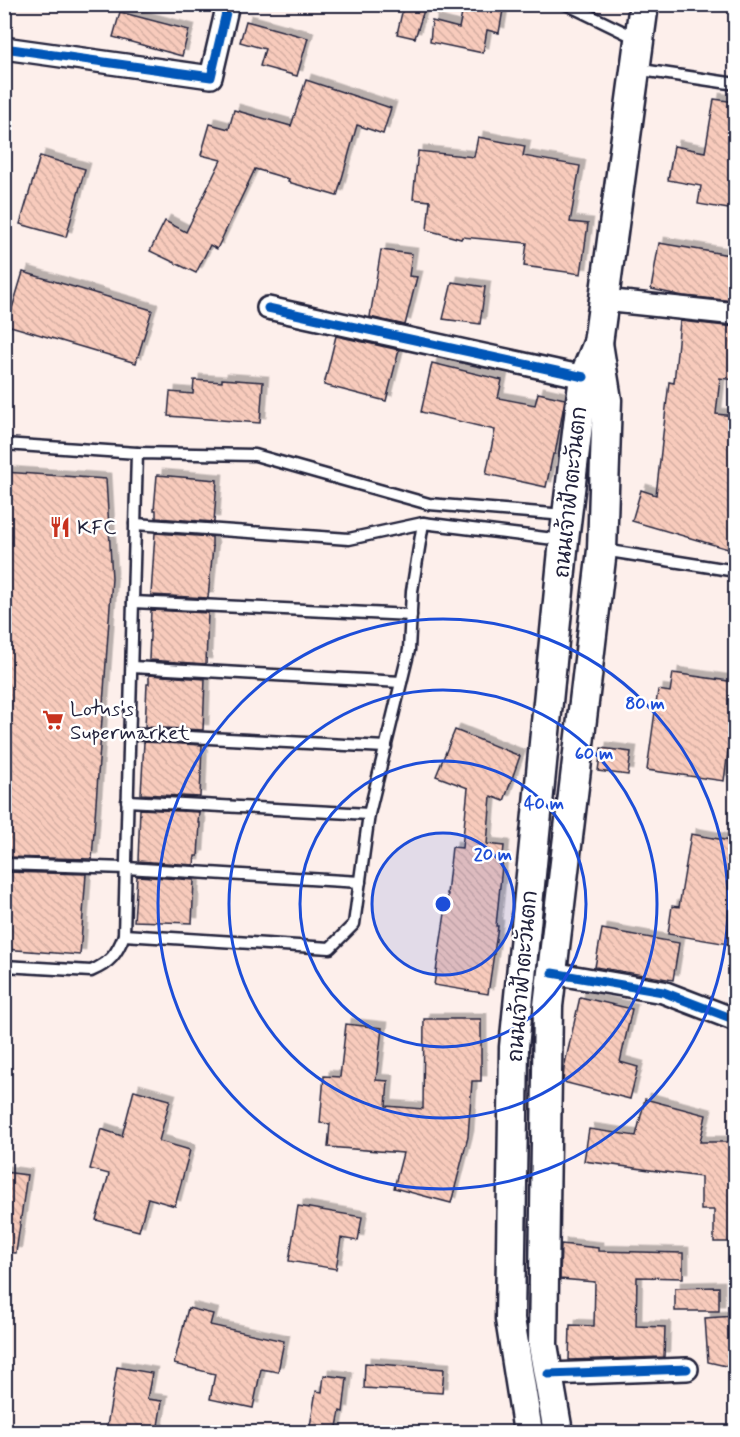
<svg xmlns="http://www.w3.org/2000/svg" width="740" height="1437" font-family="Mynerve,'Playpen Sans Thai',sans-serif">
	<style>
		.building { fill: url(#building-back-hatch); stroke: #22223b; stroke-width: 1.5; filter: url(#shadow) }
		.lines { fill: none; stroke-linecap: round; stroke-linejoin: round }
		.lane-casing { stroke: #22223b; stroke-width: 15 }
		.street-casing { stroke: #22223b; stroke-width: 26 }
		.secondary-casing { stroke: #22223b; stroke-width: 33 }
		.lane { stroke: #fff; stroke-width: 10 }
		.street { stroke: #fff; stroke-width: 21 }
		.secondary { stroke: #fff; stroke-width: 28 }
		.cycleway-casing { stroke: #fff; stroke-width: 13 }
		.cycleway { stroke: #0057b8; stroke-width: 9 }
		.ring { fill: none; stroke: #1d4ed8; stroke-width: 3 }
		.labels { text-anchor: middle; stroke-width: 5; stroke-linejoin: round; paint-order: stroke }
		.street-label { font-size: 21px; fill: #22223b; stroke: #fff }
		.poi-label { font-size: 21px; fill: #22223b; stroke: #fff; text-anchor: start }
		.centre { fill: #1d4ed8; stroke: #fff; stroke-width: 3 }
		.ring-label { font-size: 18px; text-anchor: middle; font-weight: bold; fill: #1d4ed8; stroke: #fff; stroke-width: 5; stroke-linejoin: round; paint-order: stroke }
	</style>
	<defs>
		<pattern id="building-back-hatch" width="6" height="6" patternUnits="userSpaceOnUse" patternTransform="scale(1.5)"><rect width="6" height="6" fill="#f8cbbc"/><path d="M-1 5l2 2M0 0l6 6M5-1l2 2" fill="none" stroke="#d4aea2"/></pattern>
		<filter id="shadow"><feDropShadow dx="5.5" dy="-5.5" stdDeviation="0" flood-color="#0004"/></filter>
	</defs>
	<rect width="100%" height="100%" fill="#fdefeb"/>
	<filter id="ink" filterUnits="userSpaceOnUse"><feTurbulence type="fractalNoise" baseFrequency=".0167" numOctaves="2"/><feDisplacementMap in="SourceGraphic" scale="12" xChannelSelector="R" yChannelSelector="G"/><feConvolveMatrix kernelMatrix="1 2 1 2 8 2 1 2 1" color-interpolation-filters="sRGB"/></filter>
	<g filter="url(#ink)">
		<g class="building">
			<polygon points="404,4 426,4 415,38 397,34"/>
			<polygon points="464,4 504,4 499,33 487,30 483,53 430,42 432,21 459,28"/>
			<polygon points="120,12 189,30 182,56 113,37"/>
			<polygon points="246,21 308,38 297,76 260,66 265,49 240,42"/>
			<polygon points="306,80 391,108 383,134 357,125 337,196 288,182 289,179 255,169 217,249 210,245 196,273 150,251 165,221 186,232 221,160 201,155 210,124 229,129 234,110 291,126"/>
			<polygon points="714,99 735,102 735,210 698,204 701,186 668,180 674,146 705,152"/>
			<polygon points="478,137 525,146 523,156 580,166 570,222 588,224 581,274 524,266 527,243 462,237 461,239 427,230 430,201 413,199 418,151 474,157"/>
			<polygon points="40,156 85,169 66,237 20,224"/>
			<polygon points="659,243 735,256 735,301 683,296 651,289"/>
			<polygon points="381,250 412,254 409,276 417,277 405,325 370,317"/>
			<polygon points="23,272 152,310 136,363 7,325"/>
			<polygon points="452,282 485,287 480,324 443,319"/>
			<polygon points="680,321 735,327 735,380 720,378 716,414 735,416 735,551 632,521 641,490 656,495 669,382 674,383"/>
			<polygon points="336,336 399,350 386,401 324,385"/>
			<polygon points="432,363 502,380 498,398 535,405 538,393 565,399 555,454 553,454 546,487 486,474 495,430 421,412"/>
			<polygon points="222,379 263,382 260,423 168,416 170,392 193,394 194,380 222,382"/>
			<polygon points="4,472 106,479 112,578 92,859 4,857"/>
			<polygon points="157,475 217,480 214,522 156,518 156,510 154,510"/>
			<polygon points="155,533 212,537 212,546 213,547 208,598 151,595"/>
			<polygon points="151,610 208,613 206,664 149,660"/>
			<polygon points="673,673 735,682 735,699 724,781 647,770 658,690 670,692"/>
			<polygon points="149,675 205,679 203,730 145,727 147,684 149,684"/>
			<polygon points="455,730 520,756 504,801 491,796 487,844 504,846 496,926 498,926 488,994 434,985 448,894 447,894 452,847 462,848 468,788 436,776"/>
			<polygon points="144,742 202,745 200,797 141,794"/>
			<polygon points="601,748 631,752 628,775 598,771"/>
			<polygon points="140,809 199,812 198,823 200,823 198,856 195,856 194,865 138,861"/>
			<polygon points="691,834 735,842 735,934 734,945 668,934 672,906 679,907"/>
			<polygon points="4,872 86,874 80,955 4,949"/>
			<polygon points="137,876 194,880 192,923 134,921"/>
			<polygon points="602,929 679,943 673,980 595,967"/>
			<polygon points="580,997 632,1009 620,1062 638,1067 630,1099 563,1082 564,1068"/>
			<polygon points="424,1019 481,1019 481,1081 472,1081 468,1137 451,1203 394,1188 403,1153 328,1147 330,1124 320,1123 324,1076 340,1077 346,1024 382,1028 376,1080 388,1081 386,1106 423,1109"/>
			<polygon points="134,1090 170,1100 159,1141 190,1150 175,1206 148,1198 139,1231 96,1220 109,1174 90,1169 101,1129 122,1136"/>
			<polygon points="645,1099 706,1115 700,1142 735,1142 735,1242 714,1242 714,1210 701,1210 701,1177 584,1161 589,1129 636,1136"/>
			<polygon points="4,1172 27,1175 16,1253 4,1252"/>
			<polygon points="298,1206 362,1217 358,1241 341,1238 336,1269 289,1261"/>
			<polygon points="561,1244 598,1248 598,1251 683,1253 683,1278 637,1277 636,1326 665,1327 664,1357 569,1360 570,1325 594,1326 595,1282 560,1279"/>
			<polygon points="719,1287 719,1311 675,1311 675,1288"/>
			<polygon points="188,1308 213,1314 210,1325 284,1341 278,1372 261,1369 253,1408 210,1399 215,1374 174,1364"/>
			<polygon points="735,1316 735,1368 708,1362 705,1318"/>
			<polygon points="365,1363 444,1369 442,1393 364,1388"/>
			<polygon points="117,1367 152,1373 147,1399 162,1401 157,1432 106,1432"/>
			<polygon points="324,1375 347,1378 343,1412 340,1411 336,1432 309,1432 316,1391 322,1392"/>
		</g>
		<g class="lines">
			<defs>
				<g id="lane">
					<polyline points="566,4 636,38"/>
					<polyline points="635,69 736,84"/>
					<polyline points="4,444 137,453"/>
					<polyline points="135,524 349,539 423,523"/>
					<polyline points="603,550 736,571"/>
					<polyline points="133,602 411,615"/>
					<polyline points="132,667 401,682"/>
					<polyline points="129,734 386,747"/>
					<polyline points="127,801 369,814"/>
					<polyline points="4,864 126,868 360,882"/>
					<polyline points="124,935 330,948 354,924 369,814 409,650 412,591 423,523 562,540"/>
					<path d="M 4,966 L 91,971 C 110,963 117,954 124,935 L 137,453 L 255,455 L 429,504 L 565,515"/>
				</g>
				<g id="street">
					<polyline points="4,48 211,77 228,4"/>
					<polyline points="604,300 736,314"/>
					<polyline points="268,308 584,377"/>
					<polyline points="552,973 663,992 736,1020"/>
					<polyline points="548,1374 687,1369"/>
				</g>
				<g id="secondary">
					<polyline points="528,1432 510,1319 514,1047 564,540 581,400 584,377 598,343 644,4"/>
					<polyline points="558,1432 543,1345 548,1006 602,550 607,400 598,343"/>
				</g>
			</defs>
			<use href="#lane" class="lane-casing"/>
			<use href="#street" class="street-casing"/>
			<use href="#secondary" class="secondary-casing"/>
			<use href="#lane" class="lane"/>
			<use href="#street" class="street"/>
			<use href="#secondary" class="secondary"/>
			<defs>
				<g id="cycleway">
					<polyline points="4,48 211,77 228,4"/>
					<polyline points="268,308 584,377"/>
					<polyline points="552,973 663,992 736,1020"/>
					<polyline points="548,1374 687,1369"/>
				</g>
			</defs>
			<use href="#cycleway" class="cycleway-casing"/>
			<use href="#cycleway" class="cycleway"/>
		</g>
	</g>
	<circle cx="443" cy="904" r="71" fill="#1d4ed8" fill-opacity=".12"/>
	<g class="ring">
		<circle cx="443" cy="904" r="71"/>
		<circle cx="443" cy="904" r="143"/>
		<circle cx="443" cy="904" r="214"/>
		<circle cx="443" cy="904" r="285"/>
	</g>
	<defs>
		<symbol id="restaurant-bare" viewBox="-9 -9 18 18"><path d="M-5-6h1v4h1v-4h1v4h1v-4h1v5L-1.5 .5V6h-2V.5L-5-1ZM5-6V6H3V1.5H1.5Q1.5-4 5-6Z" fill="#c8321e" stroke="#fff" stroke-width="2.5" paint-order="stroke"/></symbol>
		<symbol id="supermarket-bare" viewBox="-9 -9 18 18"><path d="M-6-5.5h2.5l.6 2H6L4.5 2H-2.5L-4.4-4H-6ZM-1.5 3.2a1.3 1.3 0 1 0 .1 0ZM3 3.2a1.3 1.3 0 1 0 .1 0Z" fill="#c8321e" stroke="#fff" stroke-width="2.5" paint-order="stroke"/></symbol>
	</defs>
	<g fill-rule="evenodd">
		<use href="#restaurant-bare" x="45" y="512" width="30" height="30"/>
		<use href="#supermarket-bare" x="38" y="705" width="30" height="30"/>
	</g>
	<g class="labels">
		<g class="street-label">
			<text transform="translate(570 492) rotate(-84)" y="7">ถนนเจ้าฟ้าตะวันตก</text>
			<text transform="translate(522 976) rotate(-85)" y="7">ถนนเจ้าฟ้าตะวันตก</text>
		</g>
		<g class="poi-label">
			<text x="77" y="534">KFC</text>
			<text x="70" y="715">Lotus's<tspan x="70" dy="24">Supermarket</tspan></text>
		</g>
	</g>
	<circle cx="443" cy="904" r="9" class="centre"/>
	<g class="ring-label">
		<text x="645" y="709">80 m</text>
		<text x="594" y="759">60 m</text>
		<text x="544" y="809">40 m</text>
		<text x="493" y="860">20 m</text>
	</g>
	<rect width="740" height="1437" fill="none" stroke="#fff" stroke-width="24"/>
	<rect x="12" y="12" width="716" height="1413" fill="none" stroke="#22223b" stroke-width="2" filter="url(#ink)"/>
</svg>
